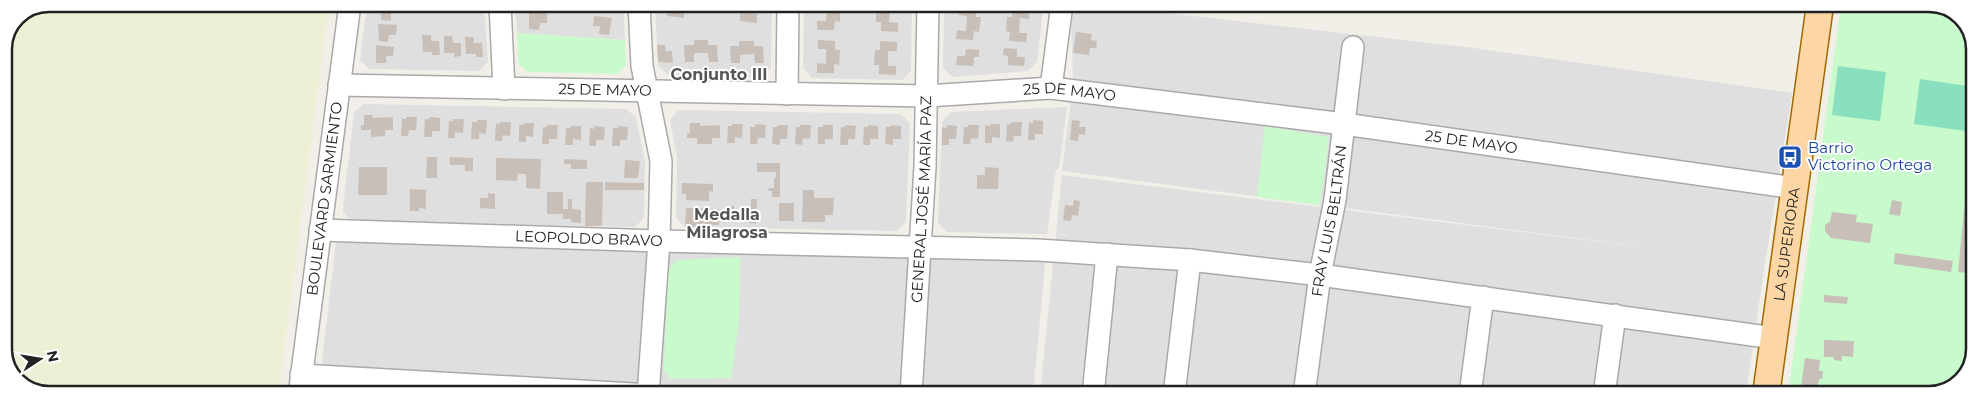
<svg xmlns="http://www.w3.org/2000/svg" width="1978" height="399" viewBox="0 0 1978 399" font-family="Montserrat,sans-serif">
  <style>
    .residential { fill: #e0dfdf }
    .farmland { fill: #eef0d5 }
    .park { fill: #c8facc }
    .pitch { fill: #88e0be }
    .building { fill: #c7bfb8 }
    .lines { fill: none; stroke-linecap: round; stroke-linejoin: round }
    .minor-casing { stroke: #a9a9a9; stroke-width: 24 }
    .major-casing { stroke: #a06b00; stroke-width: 29 }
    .minor { stroke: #fff; stroke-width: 21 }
    .major { stroke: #fcd6a4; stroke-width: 26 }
    .labels { text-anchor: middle; stroke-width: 4; stroke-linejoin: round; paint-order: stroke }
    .street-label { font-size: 15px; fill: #222; stroke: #fff }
    .transit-label { font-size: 15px; fill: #164399; stroke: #fff; text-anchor: start }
    .neighbourhood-label { font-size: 16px; font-weight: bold; fill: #555; stroke: #fff }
    .rim { fill: none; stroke: #222; stroke-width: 2.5 }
  </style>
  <rect width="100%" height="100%" fill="#f2efe9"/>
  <!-- residential -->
  <path class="residential" d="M367 4H484L488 62 479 71 369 69 360 60Z
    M515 4H623L625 40 517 33Z
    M655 4H772L771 68 762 77 668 75 658 66Z
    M804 4H912L911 71 902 80 812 78 803 68Z
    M944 4H1044L1037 62 1028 71 953 77 943 68Z
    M1097 5 1474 48 1792 93 1765 263 1746 395H1040L1062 175 1675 251 1062 171 1073 83 1071 15Z
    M364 104 626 109 636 117 645 161 644 218 635 227 352 221 343 212 344 199 354 112Z
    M1067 107 1059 169H1056L1047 234 947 232 938 223 942 122 951 112Z
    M678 110 901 114 910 123 906 222 897 231 685 227 676 218 677 158 670 120Z
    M336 242 1047 244 1033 395H318Z"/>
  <!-- farmland -->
  <path class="farmland" d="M50 4H329L278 395 41 394 15 380 4 355V50L17 17Z"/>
  <!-- park -->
  <path class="park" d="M1841 5H1937L1961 17 1974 44 1973 358 1958 384 1928 395H1788Z
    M517 33 625 40 626 65 617 74 527 72 518 63Z
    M1265 126 1329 137 1320 205 1257 197Z
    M740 257 739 323 731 378 671 379 664 370 668 270 676 260Z"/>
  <!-- pitch -->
  <path class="pitch" d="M1894 5H1937L1959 16 1894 10Z
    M1838 66 1886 72 1880 121 1832 115Z
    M1920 79 1974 87V132L1914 124Z"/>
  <!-- building -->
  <path class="building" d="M381 4H399V13H391V21L381 20Z
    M527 4H538L537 8H528Z
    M599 4H608L607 13H598Z
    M677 4H690V9H685L684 18 667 16 668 7 677 8Z
    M736 4H750L749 13 757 14V23L740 21V12L736 11Z
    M816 4H835V7H840V22L835 21 834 30H817V21H826L827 6H816Z
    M882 4H899V8H890L889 22 898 23V32L881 31V22H876V15L877 7H882Z
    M959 6 976 7V17H981L979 32 974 31 973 40 956 39 957 30 966 31 967 16 959 15Z
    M1012 8 1029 10V19L1020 18 1019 33H1027L1026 42 1009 41 1010 32 1006 31 1007 17H1012Z
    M529 12 547 13V23H540L539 30 529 29Z
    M594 16 612 18 609 35 599 34 600 26H593Z
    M378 24 397 25 396 35H389L388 42 379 41Z
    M1076 32 1092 34 1091 40 1097 41 1096 48H1090L1089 55 1073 53Z
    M422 35H431V41H439L440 55H432V52H423Z
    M444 36H452L453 43H461V56L454 57V53H444Z
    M465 37H474V43H482L483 57H476V54H466Z
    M694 40H708V45H717L718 62H709L708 53H694V62H685L684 45H694Z
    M818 40 835 41V50H840L839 65 834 64V73H817V63L826 64V49H818Z
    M739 41H754V46H763L764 63H755L754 54 740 55V63H731L730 46H739Z
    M880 41 897 42V51H888V66H896V75L879 74V65H874L875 50H880Z
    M376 45 394 47 393 56H386V63H376Z
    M657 45H665L666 51H672L673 63 658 62Z
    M1004 48 1017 49V57H1025L1024 66 1008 65V56L1003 55Z
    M966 49 979 50V57H974L973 66 956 65 957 56H965Z
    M364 115H373L372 118 393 117V130H385V136L371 137V130H361V125H364Z
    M406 117H417L416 130H409L408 136H401L402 119H406Z
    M430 117 440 118V131H432V137H424L425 119H429Z
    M453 119H464L463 133 455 132V138H448L449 121H453Z
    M477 120H487L486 134 479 133V139H471L472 122H477Z
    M1033 120 1043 121V134H1035V140H1028L1029 122 1033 123Z
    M1072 120 1080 121 1079 127H1086L1085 135 1079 134 1078 141 1070 140Z
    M500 122H511L510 136 503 135 502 141H495L496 123 500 124Z
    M1011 122H1022L1021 136H1014L1013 142 1006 141 1007 124H1011Z
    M524 123H534L533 137 526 136V142H519V125H523Z
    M690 123H700V126L720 125V138H712V144H697V138H687V133H690Z
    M732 124H743L742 138 735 137V143H727L728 126H732Z
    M755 124 766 125 765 138H758L757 144H750V127H755Z
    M990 124H1000V138L992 137V143H985V125L990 126Z
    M547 125H558L557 139H549V144H542L543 127H547Z
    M778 125H788L787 139H780V145L772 144 773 127H777Z
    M800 125H811L810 139 803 138 802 145 795 144 796 127H800Z
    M823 125H833V139H825V144H818V127H823Z
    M845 125 856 126 855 139H848V145H840L841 127H845Z
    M868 125 878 126V139H870V145H863L864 127H868Z
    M891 125 901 126V139H893V145L885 144 886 127H890Z
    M947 125 957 126 956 139H949V145H942V127L947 128Z
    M968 125H979L978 139 971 138 970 144H963L964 127H968Z
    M571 126H581V140L573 139V145H565L566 128H570Z
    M594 126 605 127 604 140H596V146H589L590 128 594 129Z
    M618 126 628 127 627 140H620V146H612L613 128H618Z
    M427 157H437V178H426Z
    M450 157 473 158V171H465V165H450Z
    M496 158 541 159 540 189 526 188V174H518L517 181 496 180Z
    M564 159 587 160V169H571V164H564Z
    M625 160 640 161 638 178H624Z
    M757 163H780V197H772V191H768L769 188H774V178H776V172H757Z
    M359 167H387V195H358Z
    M985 167 999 168 998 189H977V175H985Z
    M586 182H603L602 226H585Z
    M605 182 644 183V190H605Z
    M682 183 713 184V192L709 191V201L686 200V194H682Z
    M410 189 426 190V209L419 208V211H410Z
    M803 190H814V198H834L833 215H825V222H802Z
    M1966 190 1974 191V223L1972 229 1974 230V238H1970L1973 239 1968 273 1958 272Z
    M547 192H563V209H568V199H572V209L581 210V223L571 222V219H563V214H547Z
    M488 193 495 194V209L480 208V198H488Z
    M751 199H757L756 224 741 221V207H751Z
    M1074 200 1080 201 1078 216 1072 215 1071 221 1063 220 1065 205 1073 206Z
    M1892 200 1902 202 1900 216 1889 214Z
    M779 203H794V221H779Z
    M727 206H734V213H727Z
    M686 208 719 209V225H705V228L685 227Z
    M1832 212 1857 215 1856 222 1873 224 1870 243 1831 238 1825 231V225L1830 222Z
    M1895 253 1953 261 1951 272 1894 264Z
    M1824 295 1848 297 1847 304 1824 302Z
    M1824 340 1854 341 1853 357 1842 356V361L1834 360V357H1824Z
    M1805 358 1820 360 1819 371H1823L1822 379H1819L1817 389 1801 387Z"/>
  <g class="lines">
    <!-- minor casing -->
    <g class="minor-casing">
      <g id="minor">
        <path d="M500 4 504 89"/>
        <path d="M639 4 642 66 661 161 659 241 648 395"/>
        <path id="s1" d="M339 85 927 96 1051 88 1344 124 1795 188"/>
        <path d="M1051 88 1062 4"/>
        <path d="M787 94 788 4"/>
        <path id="s2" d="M320 230 659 241 1038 250 1190 260 1320 275 1774 338"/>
        <path d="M301 375 651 395"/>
        <path id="s3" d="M299 395 350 4"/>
        <path id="s4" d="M911 395 925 167 928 4"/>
        <path d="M1093 395 1107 254"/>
        <path d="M1174 395 1190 260"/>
        <path id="s5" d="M1304 395 1320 275 1335 200 1353 47"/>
        <path d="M1470 395 1483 297"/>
        <path d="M1604 395 1615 315"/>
      </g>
    </g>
    <!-- major casing -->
    <g class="major-casing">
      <g id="major">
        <path id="s6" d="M1766 395 1820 5"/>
      </g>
    </g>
    <!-- minor -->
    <use href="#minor" class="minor"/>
    <!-- major -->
    <use href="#major" class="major"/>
  </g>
  <!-- icons -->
  <defs>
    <g id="bus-square" transform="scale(1.25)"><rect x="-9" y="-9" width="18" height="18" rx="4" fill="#1a4fb4" stroke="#fff"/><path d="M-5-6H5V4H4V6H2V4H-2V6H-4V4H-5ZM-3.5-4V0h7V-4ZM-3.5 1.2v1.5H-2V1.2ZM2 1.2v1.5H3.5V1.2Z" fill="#fff"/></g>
  </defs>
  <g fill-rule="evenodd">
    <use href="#bus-square" x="1790" y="157"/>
  </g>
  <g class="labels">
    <!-- street labels -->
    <g class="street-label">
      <text dy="5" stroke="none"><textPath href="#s1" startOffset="266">25 DE MAYO</textPath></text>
      <text dy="5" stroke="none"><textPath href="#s1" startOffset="731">25 DE MAYO</textPath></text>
      <text dy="5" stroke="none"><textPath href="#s1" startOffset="1136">25 DE MAYO</textPath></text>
      <text dy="5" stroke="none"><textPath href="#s3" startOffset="198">BOULEVARD SARMIENTO</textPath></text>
      <text dy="5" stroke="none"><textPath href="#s4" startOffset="196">GENERAL JOSÉ MARÍA PAZ</textPath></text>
      <text dy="5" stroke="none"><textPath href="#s5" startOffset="176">FRAY LUIS BELTRÁN</textPath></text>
      <text dy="5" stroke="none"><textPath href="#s2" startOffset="269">LEOPOLDO BRAVO</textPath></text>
      <text dy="5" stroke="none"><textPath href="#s6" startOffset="152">LA SUPERIORA</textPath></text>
    </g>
    <!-- transit labels -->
    <g class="transit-label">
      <text x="1808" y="153">Barrio<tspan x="1808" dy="17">Victorino Ortega</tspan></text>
    </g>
    <!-- neighbourhood labels -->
    <g class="neighbourhood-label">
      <text x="719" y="80">Conjunto III</text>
      <text x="727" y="220">Medalla<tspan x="727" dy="18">Milagrosa</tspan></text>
    </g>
  </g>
  <!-- crop -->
  <path d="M0 0H1978V399H0ZM49 12H1929A37 37 0 0 1 1966 49V349A37 37 0 0 1 1929 386H49A37 37 0 0 1 12 349V49A37 37 0 0 1 49 12Z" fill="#fff" fill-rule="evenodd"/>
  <path class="rim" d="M49 12H1929A37 37 0 0 1 1966 49V349A37 37 0 0 1 1929 386H49A37 37 0 0 1 12 349V49A37 37 0 0 1 49 12Z"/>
  <!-- north arrow -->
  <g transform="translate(40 359) rotate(78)" stroke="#ffffff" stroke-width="4" paint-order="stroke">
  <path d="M0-4L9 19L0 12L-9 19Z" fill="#222222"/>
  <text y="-8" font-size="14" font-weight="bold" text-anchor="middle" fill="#222222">N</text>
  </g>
</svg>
